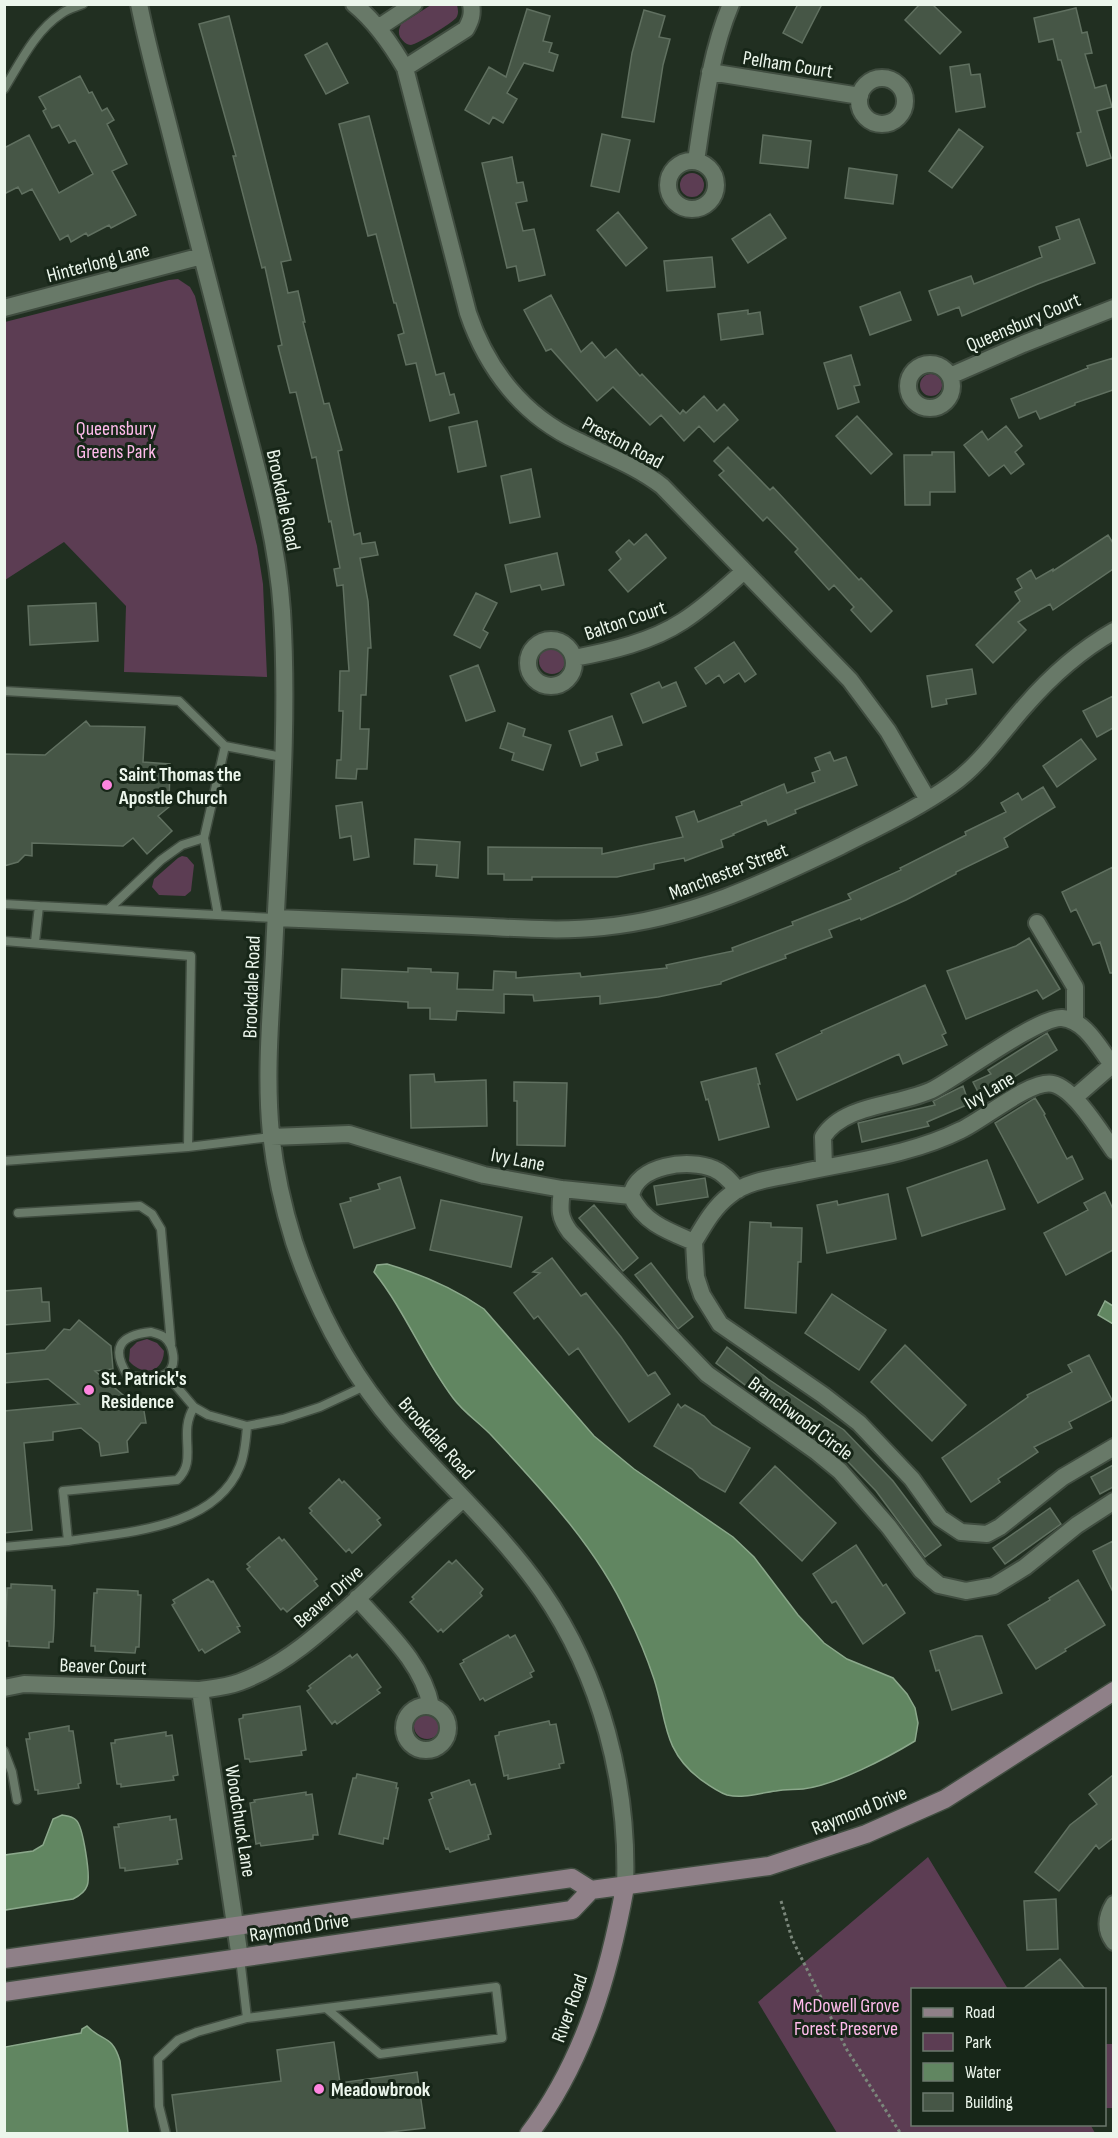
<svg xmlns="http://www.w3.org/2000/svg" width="1118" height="2138" viewBox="0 0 1118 2138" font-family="'Sofia Sans Condensed',sans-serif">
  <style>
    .green { fill: #5c3d53 }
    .water { fill: #618661; stroke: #8ba88b; stroke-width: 1.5 }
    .building { fill: #465646; stroke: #607060; stroke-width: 1.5 }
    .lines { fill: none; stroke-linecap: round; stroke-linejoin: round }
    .lane-casing { stroke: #404d40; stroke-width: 11 }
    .street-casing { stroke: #404d40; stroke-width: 20 }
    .secondary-casing { stroke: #404d40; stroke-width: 21 }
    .path { stroke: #7b877b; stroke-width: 3; stroke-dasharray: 3 3; stroke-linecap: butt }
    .lane { stroke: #687968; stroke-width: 8 }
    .street { stroke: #687968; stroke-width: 16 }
    .secondary { stroke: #8f8088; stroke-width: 18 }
    .poi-dot { fill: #fe85df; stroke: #172618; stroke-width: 2 }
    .labels { text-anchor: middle; stroke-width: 6; stroke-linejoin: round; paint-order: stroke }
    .street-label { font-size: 20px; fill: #ecf6ec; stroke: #172618 }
    .park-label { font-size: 20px; fill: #ffbbeb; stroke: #172618 }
    .poi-label { font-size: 20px; font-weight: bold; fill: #ecf6ec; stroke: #172618; text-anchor: start }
  </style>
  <rect width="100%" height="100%" fill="#212f21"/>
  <!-- green -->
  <path class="green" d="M431 5H457C458 9 459 14 456 18 452 23 418 44 411 45 406 45 403 41 400 37 398 32 399 29 401 24Z
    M680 185a12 12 0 1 1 24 0a12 12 0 1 1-24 0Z
    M178 279 190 287 195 296 257 546 263 584 267 677 124 672 126 606 64 542 5 580V322L169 280Z
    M920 385a11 11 0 1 1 22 0a11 11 0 1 1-22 0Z
    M539 661a13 13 0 1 1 26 0a13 13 0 1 1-26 0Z
    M182 856 187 857 194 865 191 891 185 896 159 895 152 887 154 879 178 858Z
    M147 1339 157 1343 164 1351C163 1374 142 1376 129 1361L130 1349 137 1342Z
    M414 1726a13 13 0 1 1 26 0a13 13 0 1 1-26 0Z
    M928 1857 1008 1989 912 1990V2124H1090L1095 2133H837L758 2002Z
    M1105 2044H1113V2108H1105Z"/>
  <!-- water -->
  <path class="water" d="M387 1264C421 1274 455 1289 484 1309L594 1436 634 1469 733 1537 754 1557 798 1615 824 1643 847 1659 893 1678 907 1694 915 1708 918 1723 915 1741C887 1758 836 1785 803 1789 794 1790 785 1789 776 1791 759 1793 744 1799 727 1795 718 1792 707 1784 700 1779 662 1750 667 1719 654 1679 647 1658 638 1636 628 1616 597 1548 543 1491 492 1436 480 1423 464 1413 453 1398 423 1358 405 1311 374 1272L377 1265Z
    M1105 1301 1113 1306V1324L1098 1315Z
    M62 1815C67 1816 72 1816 76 1820 83 1826 91 1877 87 1886 85 1892 79 1896 73 1899L5 1910V1855L33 1851 43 1845 53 1819Z
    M87 2026C102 2042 112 2034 120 2061L128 2133H5V2047L81 2033 82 2029Z"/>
  <!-- building -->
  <path class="building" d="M798 4H822L802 43 783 33Z
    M920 4H932L961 32 940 54 905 20Z
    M1076 8 1082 33 1087 32 1092 53 1085 54 1095 88 1106 85 1112 107 1097 111 1111 158 1087 166 1077 133 1081 132 1061 60H1058L1053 39 1039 42 1034 18Z
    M527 9 550 16 543 41 552 43 549 52 558 55 553 71 524 63 507 93 517 99 503 123 493 117 489 124 465 110 489 67 506 77Z
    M644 10 665 16 659 37 670 39 663 65 654 122 622 117 632 53Z
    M229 16 291 260 281 262 288 293 298 291 305 322H303L324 404 329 403 342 450 338 451 354 535 360 533 362 544 375 542 378 555 360 558 368 601 371 648H368L366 695H361L360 729H369L367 769H357L356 779 336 778 337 760H341L343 711H339L340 671H349L343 585 337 586 334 569 340 568 331 521 329 522 316 457 312 458 296 392 290 393 278 346 282 345 265 267 262 268 233 156H236L199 24Z
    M327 43 348 83 326 94 305 55Z
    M969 64 971 75 980 74 985 107 956 112 950 67Z
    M80 76 89 93 92 92 102 111 107 108 114 120 107 124 127 164 112 171 136 215 111 228 109 225 88 236 86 233 71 242 68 235 60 240 32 189 22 194 18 187 4 194V148L29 135 59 193 93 174 75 140 69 143 59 125 52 128 43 111 46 109 39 97Z
    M369 116 436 375 444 373 450 395 454 394 459 413 430 421 416 363 406 365 398 335 404 333 396 303H394L376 234 368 236 339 124Z
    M959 129 983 147 952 188 929 171Z
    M602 134 630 140 619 192 591 186Z
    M763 135 811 141 808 168 760 163Z
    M512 157 517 183 523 182 527 201 516 203 523 231 534 229 545 275 519 281 516 266 507 268 482 163Z
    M849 168 897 175 893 204 845 198Z
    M618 212 647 248 626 266 597 230Z
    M770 214 786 238 748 263 732 239Z
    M1079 219 1095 263 1038 284 962 316 959 307 938 315 929 291 971 276 974 284 1042 257 1039 247 1060 239 1056 227Z
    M712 257 715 287 667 291 664 261Z
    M900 292 911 320 870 335 860 307Z
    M551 295 581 352 592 342 605 358 616 349 640 376 642 374 680 414 683 410 686 413 704 396 717 411 724 404 738 420 714 442 699 426 684 441 661 415 650 425 613 387 597 401 551 349 546 351 524 310Z
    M748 310V314L760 312 763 334 721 340 718 314Z
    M851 355 860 385 854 386 859 402 838 409 824 363Z
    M1113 358V390L1075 403V405L1040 419 1036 411 1019 418 1011 399 1088 368 1087 366Z
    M857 416 892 454 871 474 836 436Z
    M477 421 486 466 458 472 449 427Z
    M1006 426 1022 446 1015 452 1024 464 1011 474 1004 465 989 476 964 445 982 431 988 440Z
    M728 447 770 490 773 487 859 580 861 578 892 611 871 632 851 610 854 607 834 585 829 590 795 552 798 549 767 517 763 521 719 475 724 471 714 461Z
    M932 452H954L955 492H930V505H905L904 455H932Z
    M531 469 540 517 510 523 501 476Z
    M646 534 666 558 628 592 609 570 621 559 616 552 629 540 634 545Z
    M1108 535 1113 543V569L1053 610 1050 604 1018 622 1026 630 993 663 976 645 1020 601 1015 592 1022 588 1017 579 1031 570 1036 579 1053 569V571Z
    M557 553 564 585 542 590 540 585 511 592 505 565Z
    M476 593 497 603 483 630 488 633 480 648 454 635Z
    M96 603 98 641 30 645 28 606Z
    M734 642 756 674 745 682 739 673 724 683 719 675 706 684 695 668Z
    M478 665 495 711 466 721 450 676Z
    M972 669 976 694 946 699 947 704 932 707 927 676Z
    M659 682 662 688 676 682 686 706 643 723 631 694Z
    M1113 696V728L1097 737 1083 711Z
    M612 716 622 745 596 753 598 760 581 766 569 731Z
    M86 721 90 726 145 727 143 762 170 764 169 807 158 816 172 831 147 854 133 838 123 846 32 843V856L25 855 18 862 4 866V754L45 755Z
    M508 723 525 729 523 736 551 745 543 770 512 760 514 753 500 748Z
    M1081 739 1096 759 1057 787 1043 766Z
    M830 752 834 761 846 757 857 785 795 810 796 813 768 825 766 820 733 834 734 835 721 840 723 847 685 861 684 858 654 864V869L617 877H532V880H504V874H488V847L602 848V854L683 837 676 817 694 811 698 822 742 805 741 802 784 784 787 793 815 782 812 773 820 770 815 758Z
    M1043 787 1055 807 1004 838 1008 847 956 872V874L906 900 861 920 860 918 829 930 832 937 785 955 786 958 721 982V984L658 997 600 1004V996L534 1001 533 995 504 994V1013L457 1011 456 1020 430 1019V1008H408V1002L341 998 342 969 408 972V968L431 969V972L458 973 457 989 493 990 494 971 516 972V978L580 973 581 977 667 968 666 965 733 951 732 948 793 925 792 922 851 899 848 894 901 870 900 868 966 835 965 832 1006 812 1001 803 1018 793 1022 800Z
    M362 802 369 857 354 860 351 836 340 838 336 806Z
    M415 839 460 842 458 878 436 876 437 865 414 864Z
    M1113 867V973H1110L1100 942 1093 945 1076 909 1071 912 1062 892Z
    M1029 938 1060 989 1043 999 1037 990 966 1019 947 971 1016 946Z
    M925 985 946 1033 942 1035 947 1045 903 1064 899 1054 797 1100 776 1054 822 1033 821 1031Z
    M1047 1033 1057 1050 981 1098 973 1082 991 1074 988 1070Z
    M756 1068 760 1084H758L769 1127 719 1140 708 1099 706 1100 701 1082Z
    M434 1074 435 1082 486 1080 487 1126 411 1128 410 1075Z
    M514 1082 567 1083 565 1146 517 1145V1101H514Z
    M963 1086 969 1104 927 1122 929 1126 862 1142 858 1123 935 1105 933 1101Z
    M1035 1098 1045 1114 1044 1115 1067 1159 1072 1156 1083 1179 1038 1203 995 1123Z
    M987 1160 1005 1209 922 1236 907 1188Z
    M400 1177 415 1228 354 1248 340 1204 351 1201 350 1198 380 1189 378 1184Z
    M705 1178 708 1197 657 1205 654 1186Z
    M1105 1192 1113 1209V1250L1066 1275 1044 1233 1088 1210 1084 1203Z
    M888 1194 896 1239 827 1253 817 1205 837 1201 838 1205Z
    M441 1200 522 1217 511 1267 430 1250Z
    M594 1205 638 1258 623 1271 579 1218Z
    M750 1222 771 1223V1227L802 1228 801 1262H798L796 1313 745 1308Z
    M552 1258 581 1296 586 1293 621 1337 648 1376 655 1372 670 1394 629 1422 578 1348 569 1355 538 1316 534 1319 514 1293 540 1273 533 1272Z
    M651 1263 693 1317 678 1329 635 1275Z
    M41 1288 42 1302H49L50 1321 4 1325V1291Z
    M832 1294 886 1330 859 1370 805 1333Z
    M79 1320 111 1346 113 1369 95 1371 136 1406 143 1405 146 1423H141L127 1441 128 1452 101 1456 99 1443 81 1428 53 1432V1440L24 1443 32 1530 4 1533V1411L79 1404 48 1379 4 1383V1354L45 1350 64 1329 70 1330Z
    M905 1345 966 1405 932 1441 871 1382Z
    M727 1347 768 1379 844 1430 893 1481 941 1545 925 1557 876 1491 833 1446 765 1400 716 1363Z
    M1089 1355 1112 1400 1069 1422 1072 1428 1034 1447 1038 1452 998 1479 1000 1482 971 1502 942 1458 1028 1397 1027 1395 1072 1372 1068 1365Z
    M678 1404 681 1408 685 1405 704 1416 712 1425 750 1448 725 1492 700 1478 692 1469 654 1446Z
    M1113 1465V1487L1100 1494 1091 1477Z
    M775 1466 836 1523 802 1561 740 1503Z
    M339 1479 342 1483 344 1481 380 1518 377 1520 381 1525 352 1553 349 1549 346 1552 310 1513 312 1511 309 1508Z
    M1050 1508 1061 1524 1005 1564 993 1548Z
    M279 1537 282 1541 284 1539 317 1579 314 1581 318 1586 287 1612 283 1608 281 1610 247 1569 250 1567 247 1564Z
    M1113 1541V1592L1093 1551Z
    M856 1545 883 1586 886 1584 905 1613 863 1644 836 1601 832 1603 813 1574Z
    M456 1560 483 1589 480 1593 482 1596 443 1632 441 1629 438 1632 410 1602 414 1599 412 1597 449 1561 452 1564Z
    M208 1579 211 1582 213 1581 240 1626 237 1627 240 1632 205 1653 202 1649 199 1651 172 1605 175 1603 173 1600Z
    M1078 1580 1105 1625 1065 1649 1066 1651 1036 1669 1008 1625 1050 1600 1049 1598Z
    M11 1584 52 1586V1590H55L54 1626 53 1642H49V1648L9 1646V1641H5L7 1588H11Z
    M97 1589 138 1591V1595H141L139 1647H136L135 1653 95 1651V1646H91L94 1593H97Z
    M508 1635 510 1638 515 1635 534 1671 530 1673 532 1677 485 1701 483 1698 480 1700 460 1664 464 1662 463 1660Z
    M976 1636H982L1002 1693 952 1710 939 1670 936 1671 930 1651Z
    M357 1654 381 1687 377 1690 380 1693 337 1724 335 1721 332 1724 307 1691 311 1688 309 1686 350 1655 352 1658Z
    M300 1706 306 1750 301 1751 302 1755 250 1762 249 1759H245L239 1719 243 1718V1715Z
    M549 1721 550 1725 556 1724 564 1763 559 1764 560 1768 508 1779V1775L504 1776 495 1736 499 1735V1732Z
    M69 1726V1731H73L81 1783 78 1784 79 1788 38 1794V1790H35L26 1739H30L29 1733Z
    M166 1732V1736L172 1735 178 1775 173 1776 174 1780 121 1787V1784H117L111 1743H115V1740Z
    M357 1774 397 1783 396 1788H398L388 1839 384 1838 383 1844 339 1834 353 1778H356Z
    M1113 1775V1838L1099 1849 1096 1845 1059 1891 1035 1872 1070 1825 1097 1804 1089 1794Z
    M469 1780 471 1785 475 1784 491 1834 488 1835 489 1839 450 1852 448 1848 446 1849 429 1800 433 1798 431 1793Z
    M306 1792V1795L312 1794 318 1835H313V1839L261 1846 260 1843 256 1844 250 1803 255 1802 254 1800Z
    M170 1816V1820L176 1819 182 1859 177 1860 178 1864 125 1871V1868H120L114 1827H119L118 1824Z
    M1056 1899 1058 1949 1027 1950 1024 1901Z
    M1060 1959 1085 1989H1023Z
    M334 2042 340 2083 417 2072 425 2128 381 2133H177L172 2095 281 2081 277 2050Z"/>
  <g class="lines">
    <!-- lane casing -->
    <g class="lane-casing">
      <path id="lane" d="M4 89C20 63 35 31 61 14 67 9 76 7 83 4
        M4 691 179 701 225 746 282 757
        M4 904 39 906
        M109 909 161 860 182 845 204 838
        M218 915 204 838 225 746
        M4 941 191 956 188 1147 4 1161
        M35 942 39 906 275 918
        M188 1147 271 1137
        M18 1213 140 1206 152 1214 161 1229 171 1344
        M151 1332C155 1333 160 1334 164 1337 174 1345 178 1366 166 1374 156 1380 139 1377 128 1376 110 1348 120 1335 151 1332Z
        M166 1374 194 1407
        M68 1541C125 1532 215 1529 240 1466 245 1454 246 1439 247 1426
        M4 1547 68 1541 63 1491 177 1480C199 1460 177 1434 194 1407L208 1415 247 1426 283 1419 320 1407 365 1386
        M4 1751 12 1772 17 1800
        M240 1958 247 2018
        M166 2134 159 2106 158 2059 178 2040 197 2032 247 2018 326 2008 380 2054 502 2038 496 1987 326 2008"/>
    </g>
    <!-- street casing -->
    <g class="street-casing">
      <path id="street" d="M139 4C149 54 163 102 175 151 195 229 215 307 235 385 254 459 277 535 282 611 289 725 279 839 274 953 271 1012 265 1074 271 1134 275 1170 283 1207 294 1242 316 1308 350 1373 396 1426 444 1481 500 1531 542 1591 601 1676 629 1784 625 1887
        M354 4C376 22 391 44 405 68L468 313C487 369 523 416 578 441 608 456 636 466 662 486L850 680 888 731 928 800
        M378 28 414 4
        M405 68 466 29C471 20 473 14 471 4
        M710 72 860 96
        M859 101a23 23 0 1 1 46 0a23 23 0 1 1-46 0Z
        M696 161C704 108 710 54 731 4
        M668 185a24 24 0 1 1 48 0a24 24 0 1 1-48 0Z
        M4 308 202 256
        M908 386a22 22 0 1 1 44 0a22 22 0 1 1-44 0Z
        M950 376 1023 344 1114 308
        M528 663a23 23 0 1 1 46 0a23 23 0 1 1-46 0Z
        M574 658C611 651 651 642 683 621 705 607 724 589 744 571
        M275 918C341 921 406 923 472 926 516 928 559 932 603 927 689 919 764 883 841 846 878 827 917 809 951 785 981 764 1001 733 1025 706 1051 676 1079 651 1114 631
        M1037 923 1075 987V1022
        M1074 1098 1112 1065
        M271 1137 349 1134 484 1175 562 1189 631 1196
        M824 1167 823 1137C844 1103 901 1106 934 1089 960 1075 1040 1016 1062 1018 1086 1020 1100 1050 1114 1067
        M562 1189C560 1208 558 1216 570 1232L707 1374 817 1452 840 1471 889 1527 921 1570 939 1585 966 1591 994 1586 1025 1567 1077 1525 1114 1501
        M631 1196C644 1223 668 1231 694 1242L696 1277 702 1295 720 1324 823 1395 859 1423 912 1479 940 1518 961 1532 987 1534 1000 1527 1063 1477 1114 1447
        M631 1196C636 1165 689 1158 714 1169 724 1173 731 1182 738 1190
        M694 1242C704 1225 714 1207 730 1195 748 1180 776 1178 799 1173 853 1161 911 1155 961 1130 983 1120 1031 1079 1053 1084 1075 1089 1101 1133 1114 1151
        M357 1598C386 1631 422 1662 431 1706
        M4 1688 24 1684 200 1690C214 1688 227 1687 240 1682 285 1665 321 1632 356 1600 392 1566 427 1532 463 1499
        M200 1690 240 1958
        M404 1728a22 22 0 1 1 44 0a22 22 0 1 1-44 0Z
        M1114 1904C1106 1917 1105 1930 1114 1942"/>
    </g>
    <!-- secondary casing -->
    <g class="secondary-casing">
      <path id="secondary" d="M4 1959 572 1878 591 1890
        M4 1992 572 1910 591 1890 769 1866 866 1834 945 1799 1114 1691
        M529 2134C584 2061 609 1975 625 1887"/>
    </g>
    <!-- path -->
    <path class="path" d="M781 1901 792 1939 847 2050 901 2134"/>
    <!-- lane -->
    <use href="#lane" class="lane"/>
    <!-- street -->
    <use href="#street" class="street"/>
    <!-- secondary -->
    <use href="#secondary" class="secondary"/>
  </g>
  <!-- markers -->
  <g class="poi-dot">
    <circle cx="107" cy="785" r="6"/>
    <circle cx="89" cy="1390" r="6"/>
    <circle cx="319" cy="2089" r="6"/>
  </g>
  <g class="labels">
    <!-- street labels -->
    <g class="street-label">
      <text transform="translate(788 64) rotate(9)" y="7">Pelham Court</text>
      <text transform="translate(98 262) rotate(-15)" y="7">Hinterlong Lane</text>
      <text transform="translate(1023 322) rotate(-23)" y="7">Queensbury Court</text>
      <text transform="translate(623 442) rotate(28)" y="7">Preston Road</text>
      <text transform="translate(284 500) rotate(78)" y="7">Brookdale Road</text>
      <text transform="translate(625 620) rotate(-19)" y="7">Balton Court</text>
      <text transform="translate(728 871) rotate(-21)" y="7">Manchester Street</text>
      <text transform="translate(251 987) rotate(-88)" y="7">Brookdale Road</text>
      <text transform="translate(989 1090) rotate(-31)" y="7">Ivy Lane</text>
      <text transform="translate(518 1159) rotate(11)" y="7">Ivy Lane</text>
      <text transform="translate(801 1418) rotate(37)" y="7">Branchwood Circle</text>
      <text transform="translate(437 1438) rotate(48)" y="7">Brookdale Road</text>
      <text transform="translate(328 1596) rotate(-41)" y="7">Beaver Drive</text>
      <text transform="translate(103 1666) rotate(2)" y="7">Beaver Court</text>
      <text transform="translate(859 1810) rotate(-22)" y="7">Raymond Drive</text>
      <text transform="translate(241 1821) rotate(81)" y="7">Woodchuck Lane</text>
      <text transform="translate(299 1927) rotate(-9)" y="7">Raymond Drive</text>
      <text transform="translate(569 2008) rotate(-70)" y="7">River Road</text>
    </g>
    <!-- park labels -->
    <g class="park-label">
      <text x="116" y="435">Queensbury<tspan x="116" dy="23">Greens Park</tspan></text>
      <text x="846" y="2012">McDowell Grove<tspan x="846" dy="23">Forest Preserve</tspan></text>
    </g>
    <!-- poi labels -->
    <g class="poi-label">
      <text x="119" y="781">Saint Thomas the<tspan x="119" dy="23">Apostle Church</tspan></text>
      <text x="101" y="1385">St. Patrick's<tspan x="101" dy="23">Residence</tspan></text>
      <text x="331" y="2096">Meadowbrook</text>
    </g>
  </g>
  <!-- border -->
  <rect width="1118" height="2138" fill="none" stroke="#ecf6ec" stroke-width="12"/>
  <!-- legend -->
  <rect x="911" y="1988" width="195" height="138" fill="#172618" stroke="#6c796d" stroke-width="1.5"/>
  <rect x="923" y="2008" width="30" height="9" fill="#8f8088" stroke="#6c796d" stroke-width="1.5"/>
  <text x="965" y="2018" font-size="18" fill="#ecf6ec">Road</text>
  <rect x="923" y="2033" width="30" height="18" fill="#5c3d53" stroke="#6c796d" stroke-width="1.5"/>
  <text x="965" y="2048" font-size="18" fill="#ecf6ec">Park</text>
  <rect x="923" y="2063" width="30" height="18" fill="#618661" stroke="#6c796d" stroke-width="1.5"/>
  <text x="965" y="2078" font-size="18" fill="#ecf6ec">Water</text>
  <rect x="923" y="2093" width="30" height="18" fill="#465646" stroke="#6c796d" stroke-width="1.5"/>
  <text x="965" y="2108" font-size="18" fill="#ecf6ec">Building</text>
</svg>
